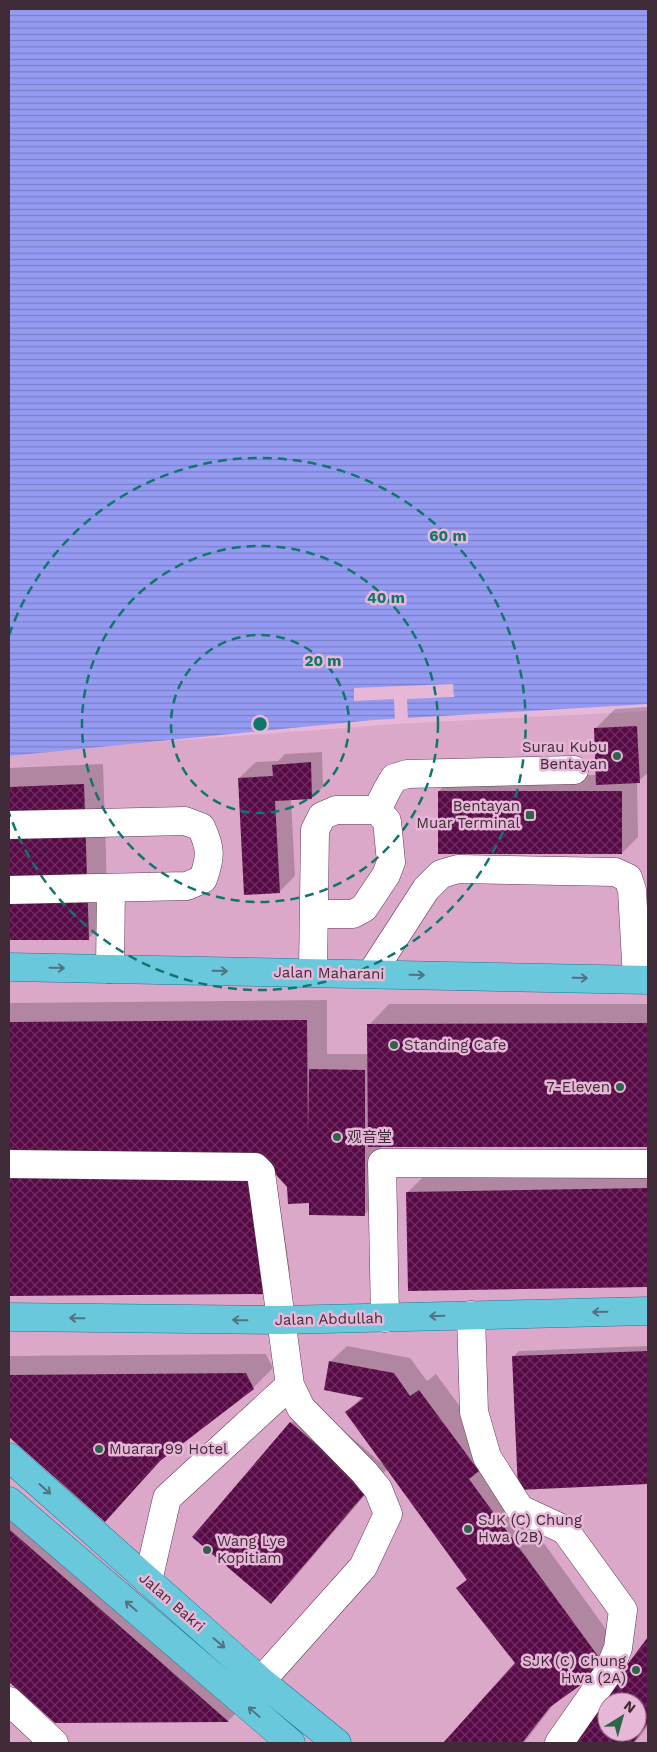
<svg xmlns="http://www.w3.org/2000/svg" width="657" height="1752" viewBox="0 0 657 1752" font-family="'Work Sans','Noto Sans SC',sans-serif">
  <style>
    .built { fill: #dca8ca; fill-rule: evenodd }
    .water { fill: url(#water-rules) }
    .pier { fill: #e7b7d7 }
    .shadow { fill: #0003; fill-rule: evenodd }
    .building { fill: url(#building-cross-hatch); fill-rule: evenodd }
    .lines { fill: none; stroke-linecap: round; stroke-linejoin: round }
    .minor-casing { stroke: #623a55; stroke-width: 29 }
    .major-casing { stroke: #197a94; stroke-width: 29 }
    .minor { stroke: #fff; stroke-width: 28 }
    .major { stroke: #69c8dc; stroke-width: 28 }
    .oneway { stroke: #527282 }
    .ring { fill: none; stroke: #0f766e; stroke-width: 2.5; stroke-dasharray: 9 6 }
    .poi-dot { fill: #2f6449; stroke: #e7b7d7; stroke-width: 2 }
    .labels { text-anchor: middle; stroke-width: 5; stroke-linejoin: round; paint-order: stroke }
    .poi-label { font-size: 15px; fill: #3f2c38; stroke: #e7b7d7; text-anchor: start }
    .street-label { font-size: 15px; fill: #3f2c38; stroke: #e7b7d7 }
    .centre { fill: #0f766e; stroke: #e7b7d7; stroke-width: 2.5 }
    .ring-label { font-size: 15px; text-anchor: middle; font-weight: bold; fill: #0f766e; stroke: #e7b7d7; stroke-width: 5; stroke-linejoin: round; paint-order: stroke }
  </style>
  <defs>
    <pattern id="water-rules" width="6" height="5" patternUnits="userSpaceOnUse" patternTransform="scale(1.25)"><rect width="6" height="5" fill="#959bf2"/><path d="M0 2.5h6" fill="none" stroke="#7b7fc5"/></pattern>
    <pattern id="building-cross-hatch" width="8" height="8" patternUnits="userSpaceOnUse" patternTransform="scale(1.25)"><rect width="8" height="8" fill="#580a47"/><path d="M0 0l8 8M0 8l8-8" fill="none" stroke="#6e2e60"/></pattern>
  </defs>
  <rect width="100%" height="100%" fill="#e7b7d7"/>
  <!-- built -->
  <path class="built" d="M648 711V1743H9V753L396 724ZM607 1702H637V1732H607Z"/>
  <!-- water -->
  <path class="water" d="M9 9H648V704L373 720 9 756Z"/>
  <!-- pier -->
  <path class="pier" d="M453 684 454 697 407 699 408 720 395 721 394 699 354 701V688Z"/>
  <!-- shadow -->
  <path class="shadow" d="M648 707V773L637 782 638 837 622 853 439 791 456 775H597L595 729 615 709Z
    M322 752 323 787 312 798 291 799 295 876 279 892 239 778 256 762 278 761 285 754Z
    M103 764 108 919 88 939H9V768Z
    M327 1000V1054H369V1025L389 1004H648V1146H381V1198L365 1214 311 1200 288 1187 275 1172 290 1272 270 1292 9 1295V1003Z
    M648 1169V1286L409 1290 407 1193 427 1173Z
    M347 1346 410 1358 427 1381 436 1374 495 1454 486 1463 621 1650 557 1700 524 1743H445L516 1663 457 1588 468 1578 388 1468 291 1582 271 1602 291 1423 311 1403 384 1465 347 1412 362 1397 330 1362Z
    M648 1346V1483L519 1489 513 1357 519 1351Z
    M266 1354 273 1368 253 1388 165 1456 105 1520 9 1435V1356Z
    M9 1491 248 1701 228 1721 56 1722 9 1681Z
    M648 1639V1726L635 1743H570ZM607 1702H637V1732H607Z"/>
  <!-- building -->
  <path class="building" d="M637 726 640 783 596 785 594 728Z
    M311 762 312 799 275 801 280 893 244 895 238 778 273 776 272 765Z
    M84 784 89 940H9V787Z
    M438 791H622V854H438Z
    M307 1020 308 1134 309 1069 365 1070V1216L309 1215V1203L288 1204 287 1187 261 1158 9 1157V1022Z
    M648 1023V1147H368L367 1024Z
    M9 1173 253 1181 271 1294 9 1296Z
    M648 1188V1287L408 1291 406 1192Z
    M648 1351V1484L518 1490 512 1356Z
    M329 1361 394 1373 410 1396 419 1390 479 1471 469 1479 606 1667 550 1707 522 1743H443L515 1663 456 1588 467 1580 345 1412 364 1398 324 1390Z
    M246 1373 254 1389 160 1461 105 1522 9 1437V1375Z
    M290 1422 369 1489 271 1604 192 1537Z
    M9 1529 229 1722 55 1723 9 1682Z
    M648 1637V1723L633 1743H568ZM607 1702H637V1732H607Z"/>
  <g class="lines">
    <!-- minor casing -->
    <g class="minor-casing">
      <path id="minor" d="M377 810 387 790 394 778 407 774 574 770
        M9 825 185 821 201 827C211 848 211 857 203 879L187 886 9 890
        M110 969 111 888
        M313 972 315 830 322 816 336 810H377L387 821 391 862 386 875 364 908 353 914H314
        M371 974 426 889 441 874 458 869 615 872 628 878 632 890 637 979
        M9 1164 255 1167 261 1173 290 1385 301 1408 364 1472 378 1489 388 1514 363 1567 261 1681
        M471 1315 474 1412 487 1457 520 1509 565 1530 623 1610 618 1648 608 1673 559 1743
        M385 1318 382 1163 648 1164
        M148 1581 167 1498 290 1385
        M9 1701 54 1743"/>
    </g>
    <!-- major casing -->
    <g class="major-casing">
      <path id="major" d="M9 967 648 980
        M9 1317 281 1320 648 1311
        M9 1457 261 1681 337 1743
        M9 1501 291 1743"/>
    </g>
    <!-- minor -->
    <use href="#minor" class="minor"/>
    <!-- major -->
    <use href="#major" class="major"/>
  </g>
  <!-- one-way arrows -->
  <defs><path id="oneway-shaft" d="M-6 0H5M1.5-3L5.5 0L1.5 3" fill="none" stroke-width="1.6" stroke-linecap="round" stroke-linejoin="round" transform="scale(1.25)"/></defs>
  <g class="oneway">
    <use href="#oneway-shaft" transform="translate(57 968) rotate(1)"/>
    <use href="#oneway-shaft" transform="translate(220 971) rotate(1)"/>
    <use href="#oneway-shaft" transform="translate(417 975) rotate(1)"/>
    <use href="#oneway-shaft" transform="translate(580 978) rotate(1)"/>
    <use href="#oneway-shaft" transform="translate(600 1312) rotate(179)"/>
    <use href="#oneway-shaft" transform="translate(437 1316) rotate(178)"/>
    <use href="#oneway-shaft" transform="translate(77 1318) rotate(-179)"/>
    <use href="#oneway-shaft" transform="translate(240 1320) rotate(-179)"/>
    <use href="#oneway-shaft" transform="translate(45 1489) rotate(42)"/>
    <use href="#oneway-shaft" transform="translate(131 1606) rotate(-139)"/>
    <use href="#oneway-shaft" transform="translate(219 1643) rotate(41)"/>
    <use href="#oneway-shaft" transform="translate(254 1712) rotate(-139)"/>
  </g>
  <!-- distance rings -->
  <g class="ring">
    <circle cx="260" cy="724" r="89"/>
    <circle cx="260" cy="724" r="178"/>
    <path d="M9 635A266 266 0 1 1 9 813"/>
  </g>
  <!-- markers -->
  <g class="poi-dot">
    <circle cx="617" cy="756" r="5"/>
    <rect x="525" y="810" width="10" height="10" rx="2.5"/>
    <circle cx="394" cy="1045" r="5"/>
    <circle cx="620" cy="1087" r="5"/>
    <circle cx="337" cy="1137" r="5"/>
    <circle cx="99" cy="1449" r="5"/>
    <circle cx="468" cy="1529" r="5"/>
    <circle cx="207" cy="1550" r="5"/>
    <circle cx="636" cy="1670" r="5"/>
  </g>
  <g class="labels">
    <!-- poi labels -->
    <g class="poi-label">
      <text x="607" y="752" text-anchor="end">Surau Kubu<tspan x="607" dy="17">Bentayan</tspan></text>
      <text x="520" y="811" text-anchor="end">Bentayan<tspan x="520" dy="17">Muar Terminal</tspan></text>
      <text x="404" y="1050">Standing Cafe</text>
      <text x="610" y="1092" text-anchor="end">7-Eleven</text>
      <text x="347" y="1142">观音堂</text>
      <text x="109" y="1454">Muarar 99 Hotel</text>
      <text x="478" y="1525">SJK (C) Chung<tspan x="478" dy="17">Hwa (2B)</tspan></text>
      <text x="217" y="1546">Wang Lye<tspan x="217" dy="17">Kopitiam</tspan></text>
      <text x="626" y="1666" text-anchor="end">SJK (C) Chung<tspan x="626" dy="17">Hwa (2A)</tspan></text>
    </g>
    <!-- street labels -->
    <g class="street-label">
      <text transform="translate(329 973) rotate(1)" y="5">Jalan Maharani</text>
      <text transform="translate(329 1319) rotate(-1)" y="5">Jalan Abdullah</text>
      <text transform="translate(172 1602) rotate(41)" y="5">Jalan Bakri</text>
    </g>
  </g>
  <circle cx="260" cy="724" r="8" class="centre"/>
  <g class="ring-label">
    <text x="448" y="541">60 m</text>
    <text x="386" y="603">40 m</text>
    <text x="323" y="666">20 m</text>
  </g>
  <!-- border -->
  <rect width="657" height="1752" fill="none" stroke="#3f2c38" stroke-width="20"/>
  <!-- north arrow -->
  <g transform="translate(622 1717) rotate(37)"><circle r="24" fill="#e7b7d7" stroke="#a47f97"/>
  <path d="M0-4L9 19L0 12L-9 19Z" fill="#2f6449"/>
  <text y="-8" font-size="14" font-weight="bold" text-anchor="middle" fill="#3f2c38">N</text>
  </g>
</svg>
